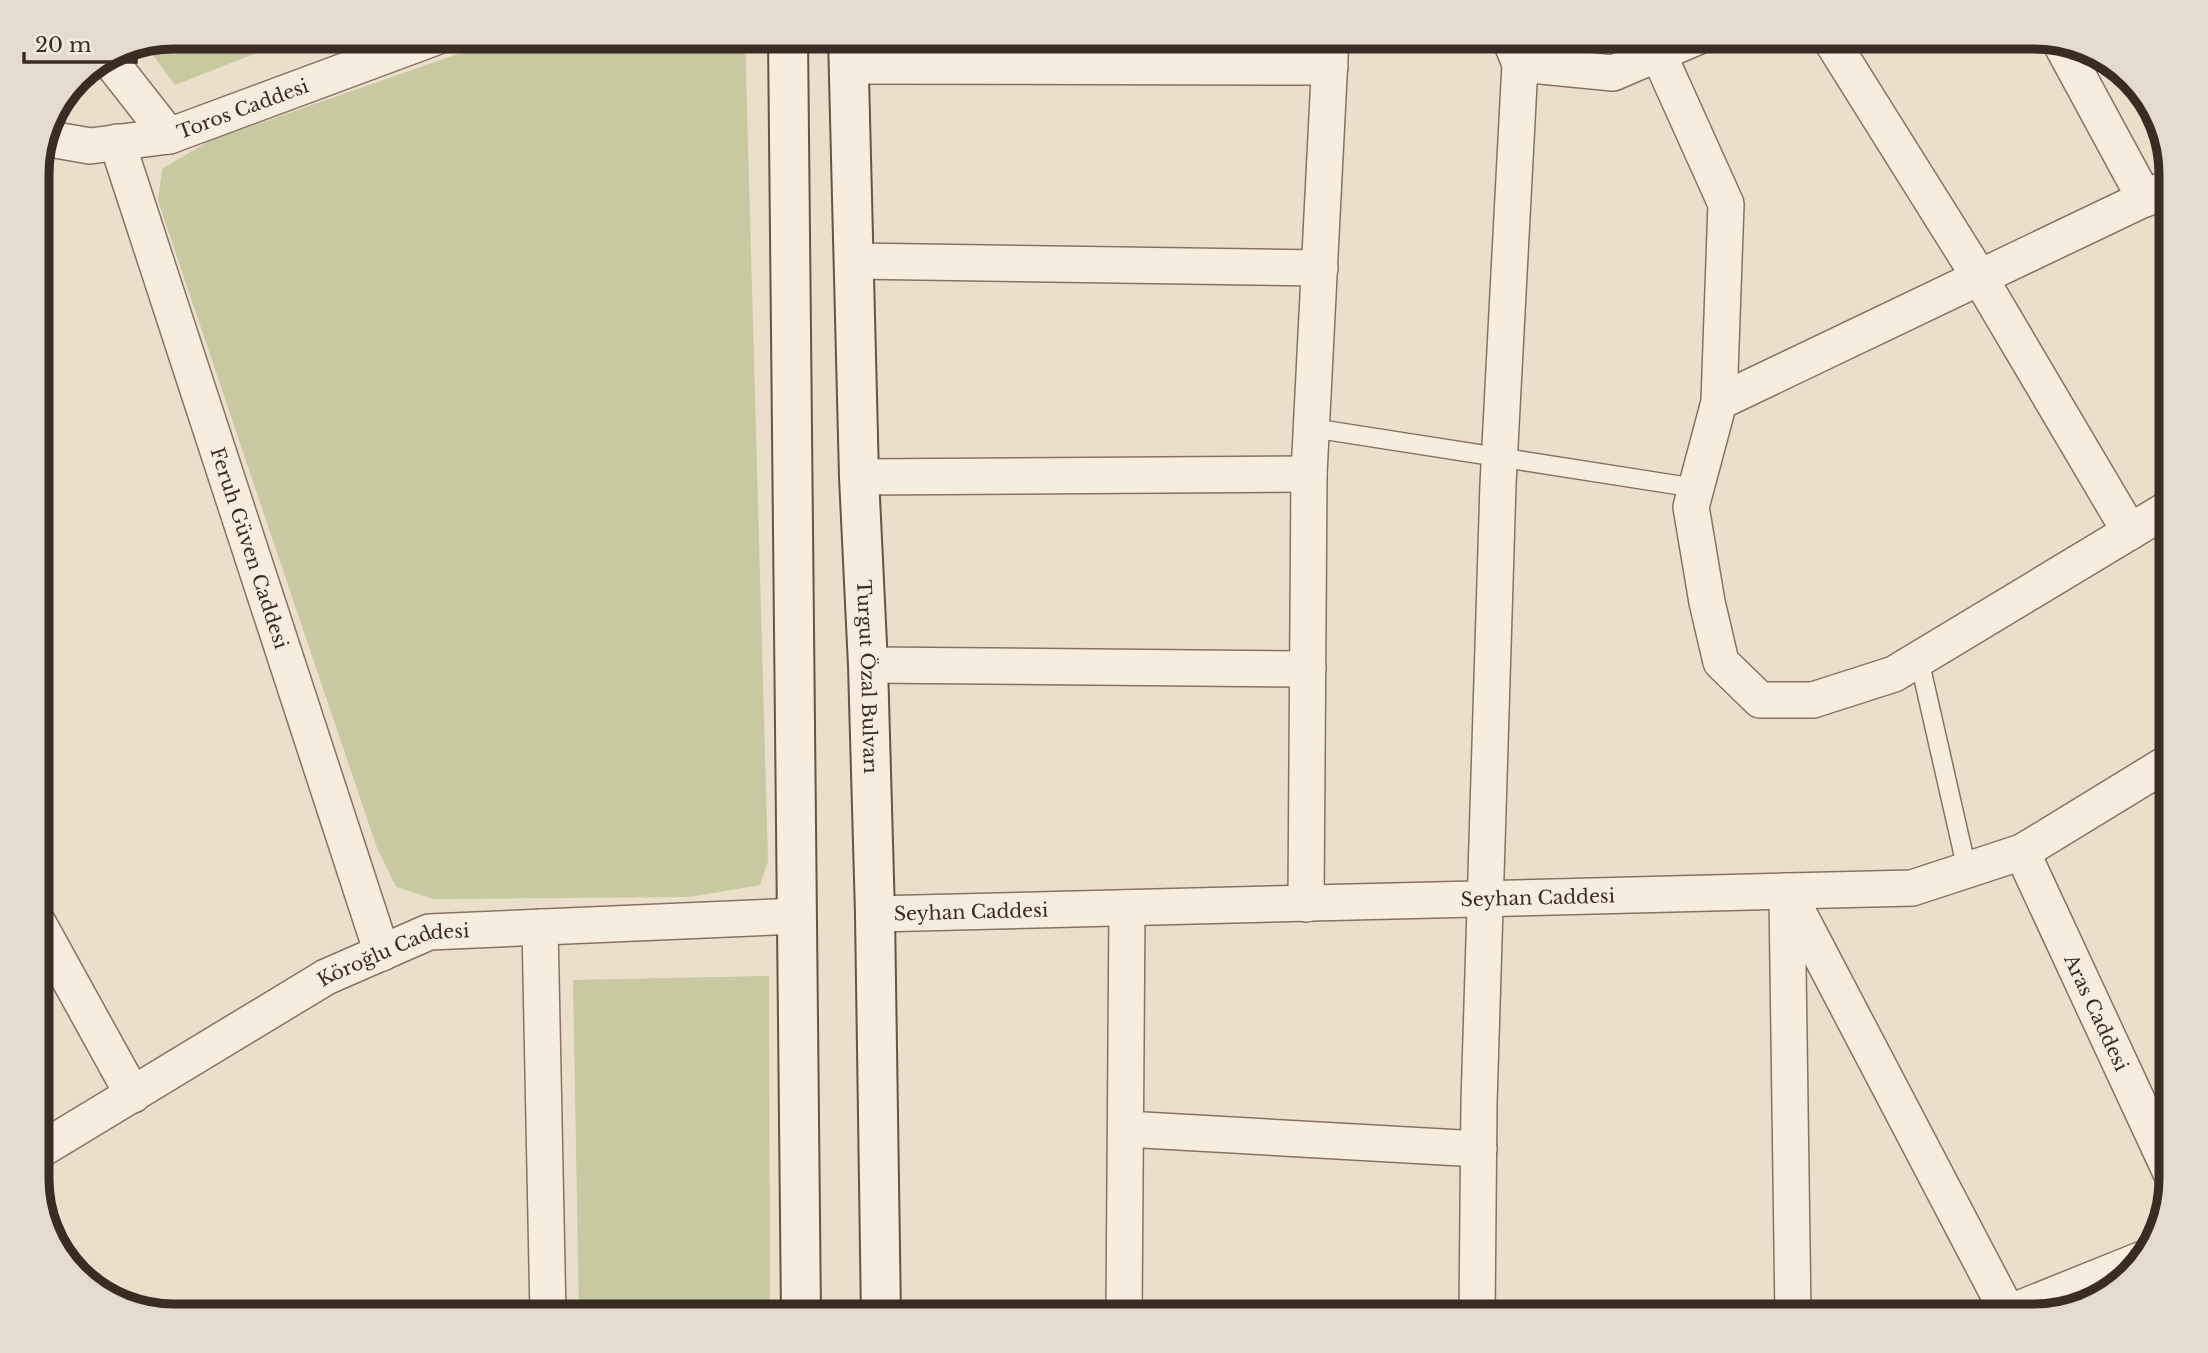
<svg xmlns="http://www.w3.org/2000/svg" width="2208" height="1353" viewBox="0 0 2208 1353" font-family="'Libre Baskerville',serif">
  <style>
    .green { fill: #c9c9a1 }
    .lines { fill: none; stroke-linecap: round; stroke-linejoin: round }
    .lane-casing { stroke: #877261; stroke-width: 21 }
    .street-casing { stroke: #877261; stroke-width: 38 }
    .secondary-casing { stroke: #695344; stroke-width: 42 }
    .lane { stroke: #f7eddf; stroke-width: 18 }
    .street { stroke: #f7eddf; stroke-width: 35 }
    .secondary { stroke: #f7eddf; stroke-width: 38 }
    .labels { text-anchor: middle; stroke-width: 7; stroke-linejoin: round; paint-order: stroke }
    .street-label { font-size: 19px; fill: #3a2c23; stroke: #f3eadb }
    .rim { fill: none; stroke: #3a2c23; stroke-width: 9 }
  </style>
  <rect width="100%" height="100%" fill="#ebdfcc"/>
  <!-- green -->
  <path class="green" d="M175 37H297L175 85 144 43Z
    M506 37H745L768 861 760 885 689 897 434 899 396 887 377 848 158 201 162 169 209 141Z
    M769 976 770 1316H579L573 980Z"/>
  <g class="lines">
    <!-- lane casing -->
    <g class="lane-casing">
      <path id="lane" d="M1312 428 1696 488
        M1919 659 1967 870"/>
    </g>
    <!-- street casing -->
    <g class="street-casing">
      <g id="street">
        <path d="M1829 37 1980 278 2130 532"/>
        <path d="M2061 44 2145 199"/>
        <path d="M1658 53 1726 204 1719 402 1691 507 1707 602 1721 662 1760 700H1813L1894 674 2171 507"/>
        <path d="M107 57 169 136"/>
        <path d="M1520 64 1613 73 1697 37"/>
        <path d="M849 66 1330 67"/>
        <path id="s1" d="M44 138 90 146 169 136 436 37"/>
        <path id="s2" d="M117 142 382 953"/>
        <path d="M855 261 1320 268"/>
        <path d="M1719 402 2171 186"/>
        <path d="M859 477 1309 474"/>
        <path d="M868 665 1308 669"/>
        <path id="s3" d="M2022 852 2171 1173"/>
        <path d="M1787 891 2008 1313"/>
        <path d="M1787 896 1793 1316"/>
        <path d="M1306 904 1309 474 1331 37"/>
        <path id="s4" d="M875 914 1912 888 2022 852 2171 761"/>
        <path d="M37 921 133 1095"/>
        <path d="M540 927 548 1316"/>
        <path d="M1126 1129 1479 1149"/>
        <path id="s5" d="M37 1152 326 977 429 932 797 916"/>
        <path d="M1124 1316 1127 908"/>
        <path d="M1477 1316 1479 1103 1498 484 1520 64 1509 37"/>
        <path d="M2001 1316 2140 1260"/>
      </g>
    </g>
    <!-- secondary casing -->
    <g class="secondary-casing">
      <g id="secondary">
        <path d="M788 37 801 1316"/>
        <path id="s6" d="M848 37 859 477 868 665 875 914 881 1316"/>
      </g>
    </g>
    <!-- lane -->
    <use href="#lane" class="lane"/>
    <!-- street -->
    <use href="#street" class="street"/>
    <!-- secondary -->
    <use href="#secondary" class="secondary"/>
  </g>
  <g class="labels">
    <!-- street labels -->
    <g class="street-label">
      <text dy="7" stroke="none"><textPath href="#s1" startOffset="205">Toros Caddesi</textPath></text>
      <text dy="7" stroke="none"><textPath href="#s2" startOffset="427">Feruh Güven Caddesi</textPath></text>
      <text dy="7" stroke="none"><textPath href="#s6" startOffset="640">Turgut Özal Bulvarı</textPath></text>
      <text dy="7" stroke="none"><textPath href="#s4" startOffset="663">Seyhan Caddesi</textPath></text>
      <text dy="7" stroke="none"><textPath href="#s4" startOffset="96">Seyhan Caddesi</textPath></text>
      <text dy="7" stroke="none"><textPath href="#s5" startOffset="410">Köroğlu Caddesi</textPath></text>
      <text dy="7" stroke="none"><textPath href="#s3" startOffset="177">Aras Caddesi</textPath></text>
    </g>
  </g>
  <!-- crop -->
  <path d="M0 0H2208V1353H0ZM174 49H2034A125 125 0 0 1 2159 174V1179A125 125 0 0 1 2034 1304H174A125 125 0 0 1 49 1179V174A125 125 0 0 1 174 49Z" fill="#e4dbcc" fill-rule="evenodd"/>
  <path class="rim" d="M174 49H2034A125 125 0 0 1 2159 174V1179A125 125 0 0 1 2034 1304H174A125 125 0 0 1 49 1179V174A125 125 0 0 1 174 49Z"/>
  <!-- scale -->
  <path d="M24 52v10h112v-10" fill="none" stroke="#3a2c23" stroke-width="3.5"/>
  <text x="35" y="52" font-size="21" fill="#3a2c23" stroke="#f3eadb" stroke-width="5" paint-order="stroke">20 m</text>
</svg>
